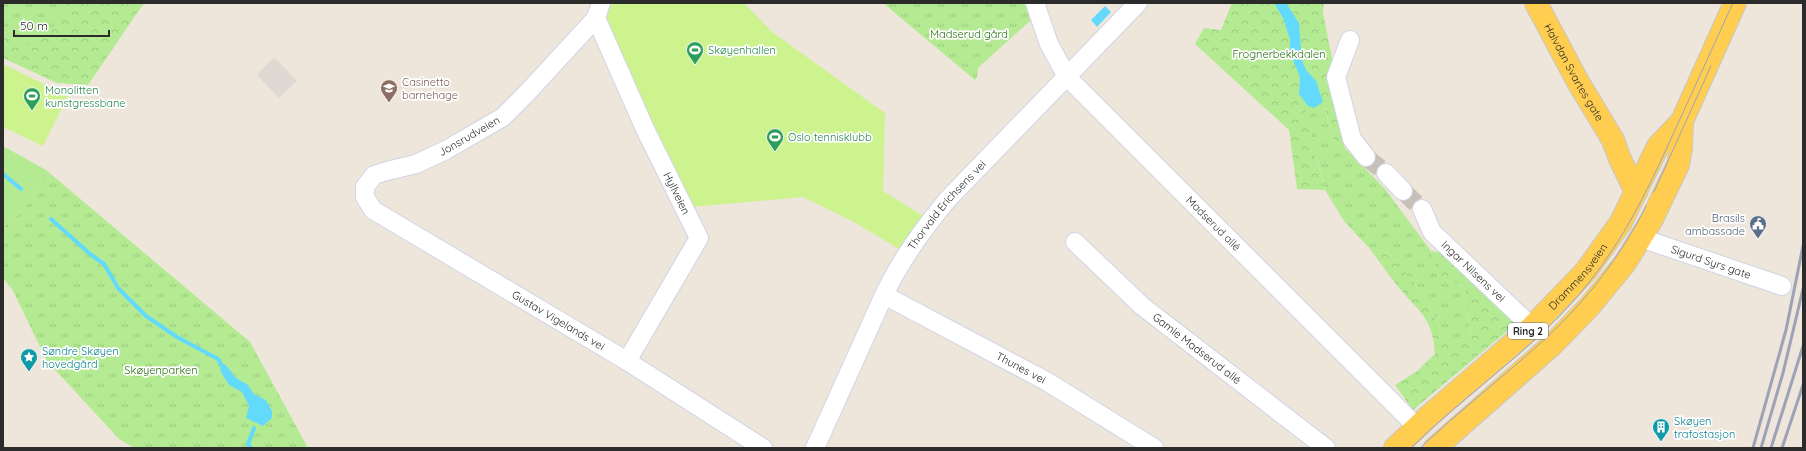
<svg xmlns="http://www.w3.org/2000/svg" width="1806" height="451" viewBox="0 0 1806 451" font-family="Quicksand,sans-serif">
  <style>
    .grass { fill: #b4eb92 }
    .forest { fill: url(#forest-crowns) }
    .park { fill: url(#park-tufts) }
    .pitch { fill: #ccf38d }
    .plaza { fill: #ded9d3 }
    .water { fill: #63dafb }
    .lines { fill: none; stroke-linecap: round; stroke-linejoin: round }
    .stream { stroke: #63dafb; stroke-width: 4 }
    .minor-tunnel { stroke: #c7c0b8; stroke-width: 18; stroke-dasharray: 18 9; stroke-linecap: butt }
    .minor-casing { stroke: #d0d5e5; stroke-width: 20 }
    .major-casing { stroke: #c8c8c8; stroke-width: 24 }
    .minor { stroke: #fff; stroke-width: 18 }
    .major { stroke: #ffce50; stroke-width: 22 }
    .tram { stroke: #9da2b7; stroke-width: 1 }
    .rail { stroke: #9da2b7; stroke-width: 3 }
    .labels { text-anchor: middle; stroke-width: 3.5; stroke-linejoin: round; paint-order: stroke }
    .shield { fill: #fff; stroke: #6b6b6b; stroke-width: 1 }
    .shield-label { font-size: 10px; font-weight: bold; fill: #2b2b2b }
    .park-label { font-size: 11px; fill: #2a7012; stroke: #fff }
    .leisure-label { font-size: 11px; fill: #27864d; stroke: #fff; text-anchor: start }
    .street-label { font-size: 11px; fill: #2b2b2b; stroke: #fff }
    .education-label { font-size: 11px; fill: #785e54; stroke: #fff; text-anchor: start }
    .service-label { font-size: 11px; fill: #4e5e75; stroke: #fff; text-anchor: end }
    .culture-label { font-size: 11px; fill: #0d838f; stroke: #fff; text-anchor: start }
  </style>
  <defs>
    <pattern id="forest-crowns" width="20" height="18" patternUnits="userSpaceOnUse"><rect width="20" height="18" fill="#b4eb92"/><path d="M2 6a3 3 0 1 1 6 0M12 15a3 3 0 1 1 6 0" fill="none" stroke="#9bca7e"/></pattern>
    <pattern id="park-tufts" width="24" height="20" patternUnits="userSpaceOnUse"><rect width="24" height="20" fill="#b4eb92"/><path d="M3 7l-1-3M5 7V3M7 7l1-3M15 17l-1-3M17 17v-4M19 17l1-3" fill="none" stroke="#9bca7e"/></pattern>
  </defs>
  <rect width="100%" height="100%" fill="#eee5db"/>
  <!-- grass -->
  <path class="grass" d="M3 146 46 170C36 191 24 214 3 227Z"/>
  <!-- forest -->
  <path class="forest" d="M3 3H144L88 85 57 83 3 58Z
    M1232 3H1324L1323 13 1335 73 1355 130 1344 147 1333 141 1325 108 1315 152 1325 190 1297 189 1289 130 1195 44 1204 28 1221 30Z
    M1370 249 1385 251 1413 280 1433 312 1446 344 1471 338 1464 286 1439 277 1431 251 1470 257 1524 312 1512 327 1413 410 1395 385 1416 372 1435 354C1433 318 1420 313 1400 289 1389 276 1380 262 1370 249Z"/>
  <!-- park -->
  <path class="park" d="M3 3H68L51 31 43 27 30 45 3 31Z
    M883 3H1025L1030 21 978 68 977 77 975 80Z
    M1325 108 1333 141 1344 147 1385 189 1431 251 1439 277 1464 286 1471 338 1446 344 1433 312 1413 280 1385 251 1370 249 1344 221 1325 190 1305 111Z
    M46 170 250 342 308 448H134L119 439 47 361 13 291 3 278V227C24 214 36 191 46 170Z"/>
  <!-- pitch -->
  <path class="pitch" d="M610 3H744L772 32 885 113 883 191 923 216 901 250 852 221 803 197 691 207 605 22Z
    M3 64 68 96 43 146 3 127Z"/>
  <!-- plaza -->
  <path class="plaza" d="M274 57 297 81 279 98 257 75Z"/>
  <!-- water -->
  <path class="water" d="M1274 3H1286L1299 23 1302 60 1306 70 1316 81 1323 102 1314 108 1308 106 1299 94 1300 77 1290 53V39L1283 18Z
    M1105 6 1111 12 1097 27 1091 20Z
    M225 364 236 378 248 385 254 394 266 400 272 411V418L263 426 246 418 249 406 242 392 229 385 221 372 220 367Z"/>
  <g class="lines">
    <!-- stream -->
    <path class="stream" d="M3 174 21 189
      M51 219 90 254 104 264 118 288 146 316 177 337 218 359 222 366
      M251 448 248 444 254 428"/>
    <!-- minor-tunnel -->
    <path class="minor-tunnel" d="M1366 157 1386 173
      M1403 191 1422 209"/>
    <!-- minor casing -->
    <g class="minor-casing">
      <g id="minor">
        <path id="s1" d="M601 3 596 18 526 94 503 117 446 150 416 164 387 171 374 175 365 187V197L373 210 627 361 763 448"/>
        <path id="s2" d="M1035 3 1049 44 1067 77 1417 427"/>
        <path id="s3" d="M596 18 645 129 699 238 627 361"/>
        <path d="M1350 40 1336 77 1352 139 1366 157"/>
        <path d="M1386 173 1403 191"/>
        <path id="s4" d="M1422 209 1432 232 1532 327"/>
        <path id="s5" d="M1641 238 1782 286"/>
        <path id="s6" d="M1075 242 1142 306 1326 448"/>
        <path id="s7" d="M884 295 1046 381 1154 448"/>
        <path id="s8" d="M815 448 884 295C901 259 923 229 948 199L1138 3"/>
      </g>
    </g>
    <!-- major casing -->
    <g class="major-casing">
      <g id="major">
        <path id="s9" d="M1536 3 1578 82 1613 140 1620 159 1636 192"/>
        <path id="s10" d="M1395 448 1430 415 1532 327 1586 271 1621 222 1658 146 1682 121 1735 3"/>
        <path d="M1435 448 1552 345 1589 307 1625 263 1651 221 1678 165 1681 148 1682 121"/>
      </g>
    </g>
    <!-- minor -->
    <use href="#minor" class="minor"/>
    <!-- major -->
    <use href="#major" class="major"/>
    <!-- tram -->
    <path class="tram" d="M1654 192 1711 66
      M1411 448C1464 395 1529 353 1578 296 1626 239 1650 185 1680 119 1698 80 1715 42 1733 3
      M1420 448C1460 410 1505 376 1546 338 1587 300 1621 256 1646 206"/>
    <!-- rail -->
    <path class="rail" d="M1753 448 1786 330 1803 246
      M1761 448 1783 373 1803 289
      M1771 448 1803 346
      M1782 448 1803 385"/>
  </g>
  <!-- icons -->
  <defs>
    <g id="stadium-pin" transform="scale(0.9)"><path d="M0 17L-7.5 6A9.5 9.5 0 1 1 7.5 6Z" fill="#2e9e5b" stroke="#fff"/><path d="M0-5a6.5 5 0 1 0 0 10a6.5 5 0 1 0 0-10ZM-3.5-1.8h7v3.6h-7Z" fill="#fff"/></g>
    <g id="school-pin" transform="scale(0.9)"><path d="M0 17L-7.5 6A9.5 9.5 0 1 1 7.5 6Z" fill="#8d6e63" stroke="#fff"/><path d="M0-5L7-2L0 1L-7-2ZM-4 1L0 2.5L4 1V4Q0 6-4 4Z" fill="#fff"/></g>
    <g id="civic-pin" transform="scale(0.9)"><path d="M0 17L-7.5 6A9.5 9.5 0 1 1 7.5 6Z" fill="#5c6f8a" stroke="#fff"/><path d="M-.6-6.5H3V-4.5H.6V-3L4-1V1h2V6H-6V1h2V-1L-.6-3ZM-1.2 2.5V6h2.4V2.5Z" fill="#fff"/></g>
    <g id="sight-pin" transform="scale(0.9)"><path d="M0 17L-7.5 6A9.5 9.5 0 1 1 7.5 6Z" fill="#0f9aa8" stroke="#fff"/><path d="M0-6L1.8-2.2L6-1.7L2.9 1.2L3.7 5.4L0 3.3L-3.7 5.4L-2.9 1.2L-6-1.7L-1.8-2.2Z" fill="#fff"/></g>
    <g id="building-pin" transform="scale(0.9)"><path d="M0 17L-7.5 6A9.5 9.5 0 1 1 7.5 6Z" fill="#0f9aa8" stroke="#fff"/><path d="M-4-6H4V6H1V3H-1V6H-4ZM-2.5-4.3h1.7v1.8h-1.7ZM.8-4.3h1.7v1.8H.8ZM-2.5-1h1.7V.8h-1.7ZM.8-1h1.7V.8H.8Z" fill="#fff"/></g>
  </defs>
  <g fill-rule="evenodd">
    <use href="#stadium-pin" x="695" y="50"/>
    <use href="#school-pin" x="389" y="88"/>
    <use href="#stadium-pin" x="32" y="96"/>
    <use href="#stadium-pin" x="775" y="137"/>
    <use href="#civic-pin" x="1758" y="224"/>
    <use href="#sight-pin" x="29" y="357"/>
    <use href="#building-pin" x="1661" y="427"/>
  </g>
  <g class="labels">
    <!-- shield labels -->
    <rect class="shield" x="1508" y="323" width="40" height="16" rx="3"/>
    <g class="shield-label">
      <text x="1528" y="335">Ring 2</text>
    </g>
    <!-- park labels -->
    <g class="park-label">
      <text x="969" y="38">Madserud gård</text>
      <text x="1279" y="58">Frognerbekkdalen</text>
      <text x="161" y="374">Skøyenparken</text>
    </g>
    <!-- leisure labels -->
    <g class="leisure-label">
      <text x="708" y="54">Skøyenhallen</text>
      <text x="45" y="94">Monolitten<tspan x="45" dy="13">kunstgressbane</tspan></text>
      <text x="788" y="141">Oslo tennisklubb</text>
    </g>
    <!-- street labels -->
    <g class="street-label">
      <text dy="4" stroke="none"><textPath href="#s9" startOffset="79">Halvdan Svartes gate</textPath></text>
      <text transform="translate(469 136) rotate(-30)" y="4">Jonsrudveien</text>
      <text dy="4" stroke="none"><textPath href="#s3" startOffset="193">Hyllveien</textPath></text>
      <text dy="4" stroke="none"><textPath href="#s8" startOffset="278">Thorvald Erichsens vei</textPath></text>
      <text dy="4" stroke="none"><textPath href="#s2" startOffset="288">Madserud allé</textPath></text>
      <text dy="4" stroke="none"><textPath href="#s5" startOffset="74">Sigurd Syrs gate</textPath></text>
      <text dy="4" stroke="none"><textPath href="#s4" startOffset="82">Ingar Nilsens vei</textPath></text>
      <text dy="4" stroke="none"><textPath href="#s10" startOffset="251">Drammensveien</textPath></text>
      <text dy="4" stroke="none"><textPath href="#s1" startOffset="550">Gustav Vigelands vei</textPath></text>
      <text dy="4" stroke="none"><textPath href="#s6" startOffset="162">Gamle Madserud allé</textPath></text>
      <text dy="4" stroke="none"><textPath href="#s7" startOffset="155">Thunes vei</textPath></text>
    </g>
    <!-- education labels -->
    <g class="education-label">
      <text x="402" y="86">Casinetto<tspan x="402" dy="13">barnehage</tspan></text>
    </g>
    <!-- service labels -->
    <g class="service-label">
      <text x="1745" y="222">Brasils<tspan x="1745" dy="13">ambassade</tspan></text>
    </g>
    <!-- culture labels -->
    <g class="culture-label">
      <text x="42" y="355">Søndre Skøyen<tspan x="42" dy="13">hovedgård</tspan></text>
      <text x="1674" y="425">Skøyen<tspan x="1674" dy="13">trafostasjon</tspan></text>
    </g>
  </g>
  <!-- border -->
  <rect width="1806" height="451" fill="none" stroke="#2b2b2b" stroke-width="8"/>
  <!-- scale -->
  <path d="M14 30v6h95v-6" fill="none" stroke="#2b2b2b" stroke-width="2"/>
  <text x="20" y="30" font-size="12" fill="#2b2b2b" stroke="#ffffff" stroke-width="3" paint-order="stroke">50 m</text>
</svg>
